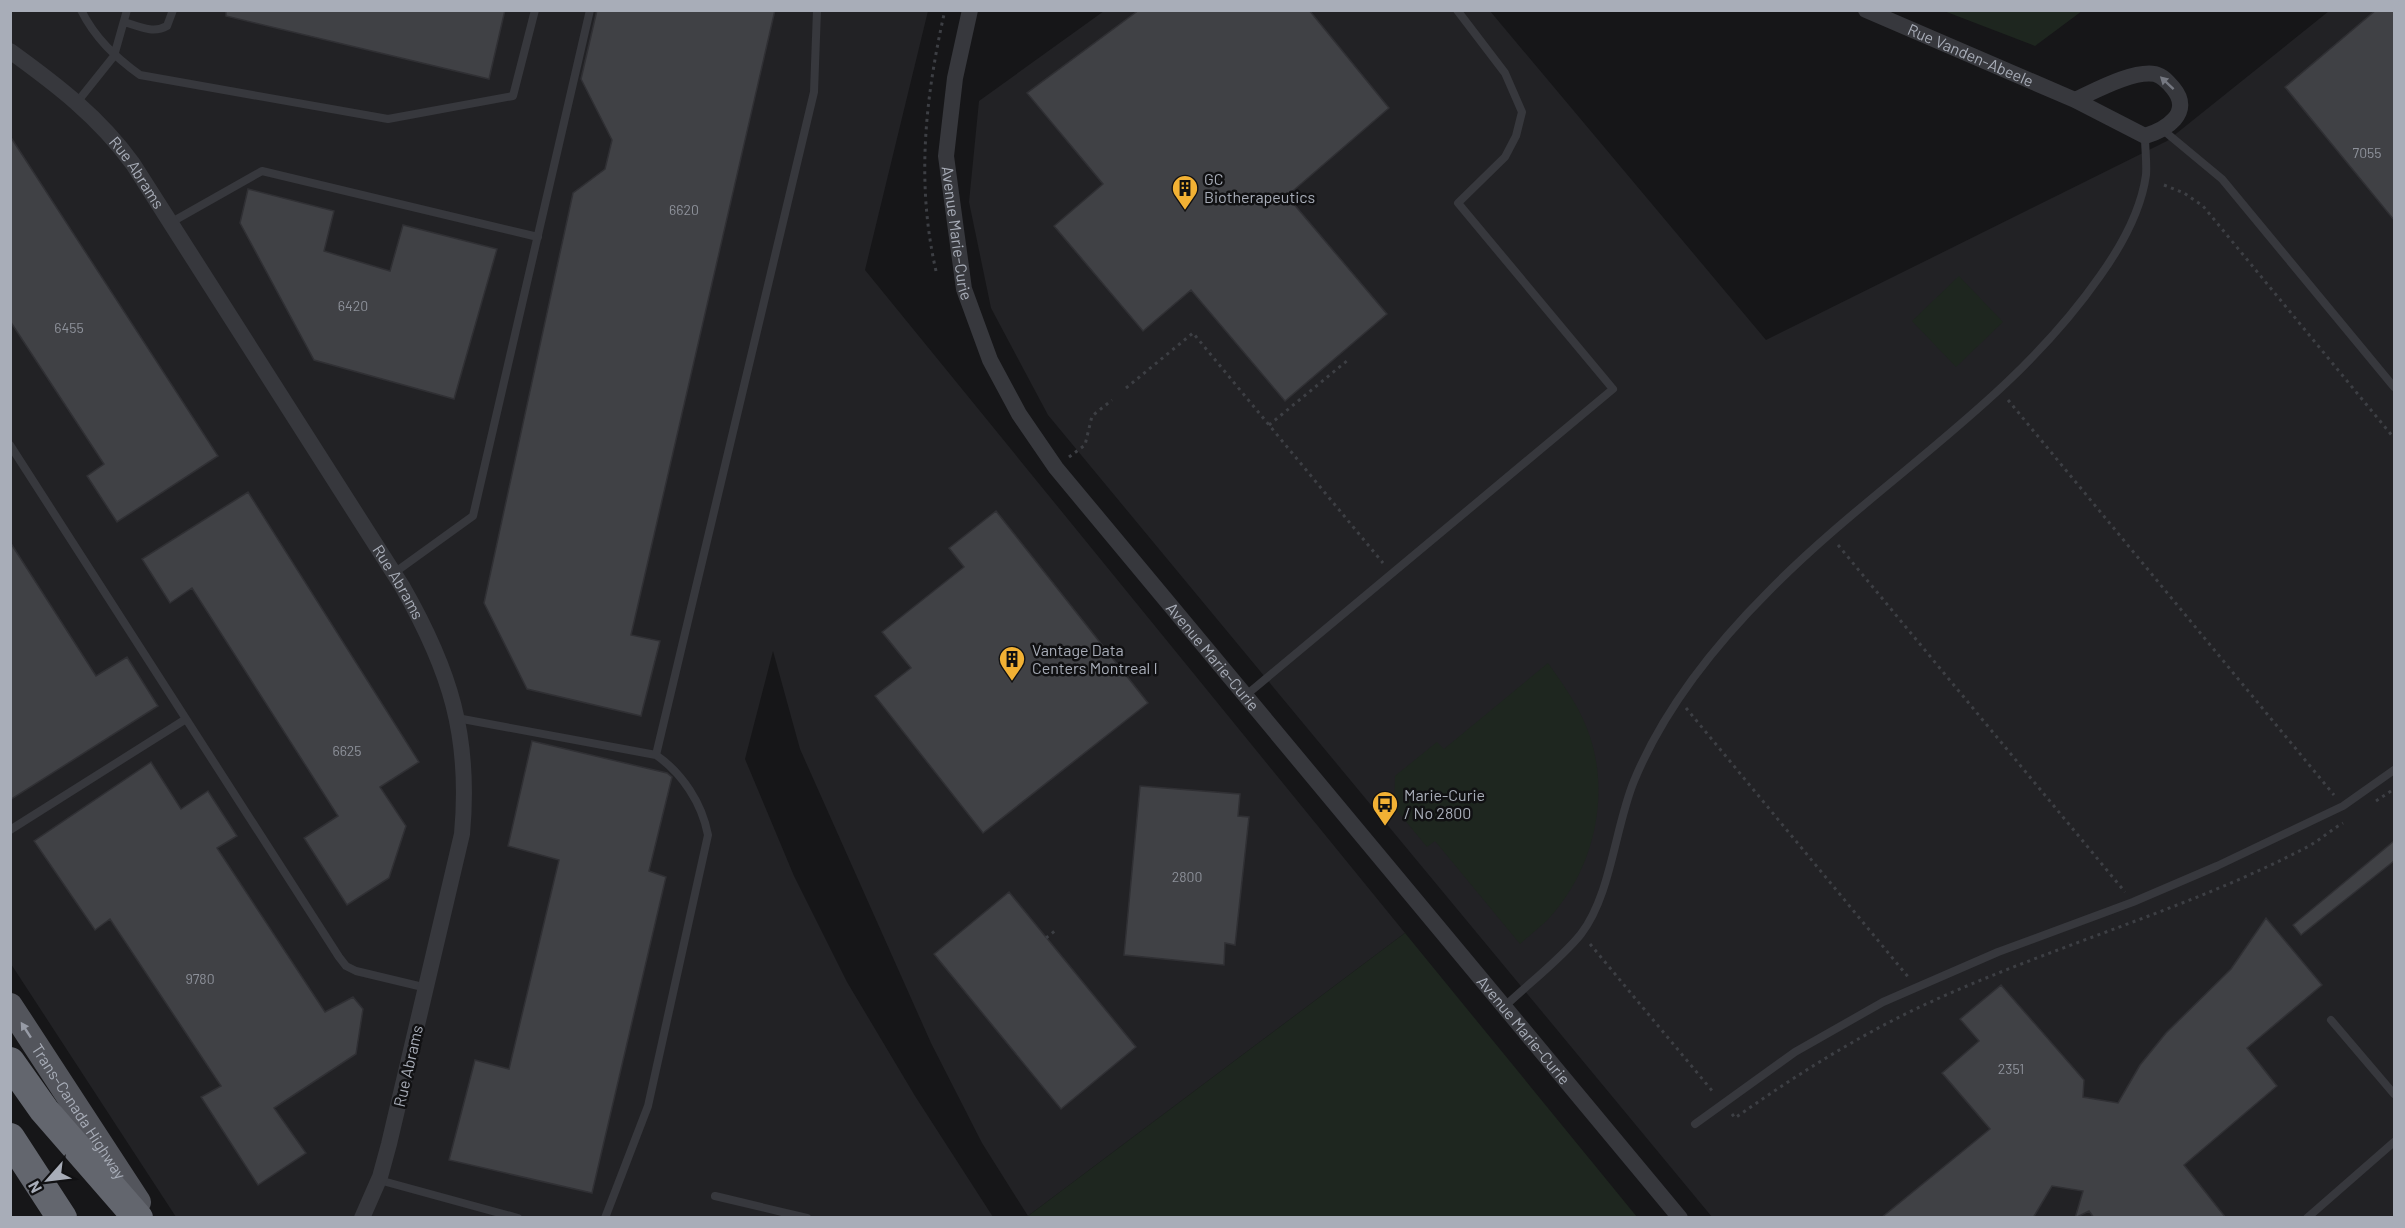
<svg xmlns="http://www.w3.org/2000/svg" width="2405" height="1228" viewBox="0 0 2405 1228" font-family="Barlow,sans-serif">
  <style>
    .built { fill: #222225 }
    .green { fill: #1e261f }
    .building { fill: #404145; stroke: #303034; stroke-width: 1.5 }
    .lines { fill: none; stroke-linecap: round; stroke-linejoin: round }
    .path { stroke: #3d3f44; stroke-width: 3; stroke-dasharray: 3 4.5; stroke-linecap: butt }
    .lane { stroke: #37383d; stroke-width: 8 }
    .street { stroke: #37383d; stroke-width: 16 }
    .primary { stroke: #53555c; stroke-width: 26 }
    .highway { stroke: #63666e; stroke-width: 30 }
    .oneway { fill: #757881 }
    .oneway2 { fill: #979ba6 }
    .labels { text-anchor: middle; stroke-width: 5; stroke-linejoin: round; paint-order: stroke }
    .number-label { font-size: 14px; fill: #8e929b }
    .street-label { font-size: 16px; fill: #a8adb8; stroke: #111113 }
    .poi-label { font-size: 16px; fill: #a8adb8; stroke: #111113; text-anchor: start }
  </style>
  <rect width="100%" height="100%" fill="#161618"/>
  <!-- built -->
  <path class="built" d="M11 10 928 11 865 270 1405 933 1028 1216 982 1143 931 1043 800 749 773 651 745 759 794 876 847 982 915 1096 993 1217H176L11 964Z
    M1104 11H1490L1766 340 2167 141 2329 11H2394V1217H1712L1048 415 991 308 969 202 979 101Z"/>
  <!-- green -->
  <path class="green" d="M1944 11H2082L2035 46Z
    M1959 276 2003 322 1956 367 1912 321Z
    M1548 663C1562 683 1577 703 1586 726 1612 788 1596 866 1551 916 1542 926 1530 935 1520 944L1435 841 1427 847 1394 807 1395 776 1437 742 1444 749Z
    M1405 933 1637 1217H1029L1028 1216Z"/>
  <!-- building -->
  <path class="building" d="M226 10H505L489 79 226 16Z
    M597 10H775L631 635 660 641 641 716 527 689 484 603 573 193 605 169 612 140 581 79Z
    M1139 10H1309L1389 108 1287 196 1387 314 1285 401 1191 290 1143 331 1054 226 1103 184 1027 93Z
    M2376 10H2394V220L2285 87Z
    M10 136 218 456 117 522 87 476 104 464 10 321Z
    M248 189 334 211 324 251 390 271 403 225 497 249 454 399 314 360 240 223Z
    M248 492 419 762 380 787 406 826 389 878 347 905 304 838 338 816 192 588 170 603 142 559Z
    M996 511 1148 703 983 833 875 696 911 668 882 632 964 567 949 548Z
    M10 542 96 676 127 657 158 706 10 800Z
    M532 741 667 773 672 777 649 871 666 877 592 1193 449 1160 475 1060 509 1069 559 860 508 846Z
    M151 762 181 809 208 791 237 836 217 848 325 1012 353 997 363 1009 356 1054 274 1108 306 1153 258 1185 201 1097 221 1086 110 919 95 930 34 841Z
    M1140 786 1240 794 1238 816 1249 817 1235 945 1225 943 1224 965 1124 955Z
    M2394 841V861L2301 935 2293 925Z
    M1009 892 1136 1047 1061 1109 934 954Z
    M2266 918 2322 985 2247 1048 2277 1086 2184 1165 2226 1218H2094L2089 1211 2075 1218 2083 1191 2052 1186 2033 1218H1881L1990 1129 1942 1073 1979 1041 1960 1019 2001 985 2084 1080 2083 1097 2118 1103 2140 1065 2166 1033 2231 969Z"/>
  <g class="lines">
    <!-- path -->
    <path class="path" d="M2164 185 2184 193 2203 206 2394 438
      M936 271C916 183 925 98 945 10
      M1126 388 1193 333 1383 563
      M2008 400 2334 795
      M1269 425 1348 360
      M1069 457 1085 445 1092 416 1112 400
      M1838 545 2125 892
      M1686 708 1909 978
      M2376 801 2394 789
      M1046 938 1056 930
      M1590 944 1714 1093
      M1732 1114 1735 1118C1799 1073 1864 1032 1935 1000 2058 944 2189 909 2309 846 2321 839 2331 830 2343 823"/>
    <!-- lane -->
    <path class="lane" d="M81 10C95 38 115 57 140 75L388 119 513 96 535 10
      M124 22C138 26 153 34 167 26L173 10
      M78 101 114 56 127 10
      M2163 130 2222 179 2394 387
      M170 223 262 171 538 237
      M10 445 339 957 346 966 356 971 427 988
      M394 573 473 516 590 10
      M1245 696 1613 389 1458 203 1505 157 1516 136 1522 112 1505 73 1457 10
      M457 718 656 755 814 92 817 10
      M10 830 186 719
      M1504 1007C1527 985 1562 958 1581 934 1611 895 1615 827 1634 781 1664 708 1714 646 1769 591 1876 482 2011 404 2100 276 2120 248 2141 211 2146 175 2147 163 2145 149 2145 136
      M2331 1020 2394 1094
      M1695 1124 1795 1052 1883 1002 1998 952 2133 902 2217 866 2343 806 2394 770
      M379 1180 518 1218
      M715 1196 807 1218
      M605 1218 648 1106 708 835C702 803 682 773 656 755
      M2307 1218 2394 1142"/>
    <!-- street -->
    <g class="street">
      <path id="s1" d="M970 10 955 78 946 156 964 289 990 360 1019 414 1056 468 1680 1218"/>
      <path id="s2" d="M1866 10 2075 100 2145 136C2165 130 2194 113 2173 88 2168 82 2163 76 2155 74 2133 70 2095 91 2075 100"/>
      <path id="s3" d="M10 51C57 85 99 117 133 164L402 586C450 670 471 736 462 834L389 1144 380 1177 362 1218"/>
    </g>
    <!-- primary -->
    <path class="primary" id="s4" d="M10 1006 138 1202"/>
    <!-- highway -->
    <path class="highway" d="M10 1062 44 1110 138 1218
      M10 1138 62 1218"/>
  </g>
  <!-- one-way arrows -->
  <defs><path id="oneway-solid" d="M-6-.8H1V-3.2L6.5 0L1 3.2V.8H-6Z" transform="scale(1.5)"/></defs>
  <use class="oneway" href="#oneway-solid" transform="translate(2167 83) rotate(-137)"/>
  <use class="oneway2" href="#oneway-solid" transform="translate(26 1030) rotate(-123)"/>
  <!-- icons -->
  <defs>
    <g id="building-pin" transform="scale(1.35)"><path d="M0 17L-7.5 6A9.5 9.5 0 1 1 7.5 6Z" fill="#f2b134" stroke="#111113"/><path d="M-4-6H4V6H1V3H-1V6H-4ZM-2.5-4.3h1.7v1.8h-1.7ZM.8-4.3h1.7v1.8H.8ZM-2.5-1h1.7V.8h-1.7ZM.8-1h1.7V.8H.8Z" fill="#111"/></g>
    <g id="bus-pin" transform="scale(1.35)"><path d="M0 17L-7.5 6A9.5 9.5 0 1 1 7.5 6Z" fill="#f2b134" stroke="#111113"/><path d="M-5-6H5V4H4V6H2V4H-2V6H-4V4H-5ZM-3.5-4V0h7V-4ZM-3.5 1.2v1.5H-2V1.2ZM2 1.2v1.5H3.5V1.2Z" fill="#111"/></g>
  </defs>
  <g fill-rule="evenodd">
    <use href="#building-pin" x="1185" y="188"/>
    <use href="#building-pin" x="1012" y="659"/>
    <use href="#bus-pin" x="1385" y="804"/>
  </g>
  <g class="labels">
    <!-- number labels -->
    <g class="number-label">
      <text x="2367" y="158">7055</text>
      <text x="684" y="215">6620</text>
      <text x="353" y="311">6420</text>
      <text x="69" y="333">6455</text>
      <text x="347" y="756">6625</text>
      <text x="1187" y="882">2800</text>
      <text x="200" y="984">9780</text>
      <text x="2011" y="1074">2351</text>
    </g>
    <!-- street labels -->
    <g class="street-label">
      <text dy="6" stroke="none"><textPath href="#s2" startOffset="114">Rue Vanden-Abeele</textPath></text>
      <text dy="6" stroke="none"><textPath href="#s3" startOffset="177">Rue Abrams</textPath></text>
      <text dy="6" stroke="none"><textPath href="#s1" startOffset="226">Avenue Marie-Curie</textPath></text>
      <text dy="6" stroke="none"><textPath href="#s3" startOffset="663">Rue Abrams</textPath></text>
      <text dy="6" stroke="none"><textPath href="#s1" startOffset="730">Avenue Marie-Curie</textPath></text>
      <text dy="6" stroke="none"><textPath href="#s1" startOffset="1216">Avenue Marie-Curie</textPath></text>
      <text transform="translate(408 1066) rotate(-77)" y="6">Rue Abrams</text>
      <text dy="6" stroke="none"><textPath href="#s4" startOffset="126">Trans-Canada Highway</textPath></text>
    </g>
    <!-- poi labels -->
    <g class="poi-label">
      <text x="1204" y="185">GC<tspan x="1204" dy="18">Biotherapeutics</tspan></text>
      <text x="1032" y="656">Vantage Data<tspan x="1032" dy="18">Centers Montreal I</tspan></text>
      <text x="1404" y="801">Marie-Curie<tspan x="1404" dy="18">/ No 2800</tspan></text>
    </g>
  </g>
  <!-- border -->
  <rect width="2405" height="1228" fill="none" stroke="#a8adb8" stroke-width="24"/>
  <!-- north arrow -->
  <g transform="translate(48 1180) rotate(242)" stroke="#111113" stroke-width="4.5" paint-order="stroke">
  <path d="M0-4.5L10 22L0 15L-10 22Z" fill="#a8adb8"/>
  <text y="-9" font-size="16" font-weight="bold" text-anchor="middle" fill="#a8adb8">N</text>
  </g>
</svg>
